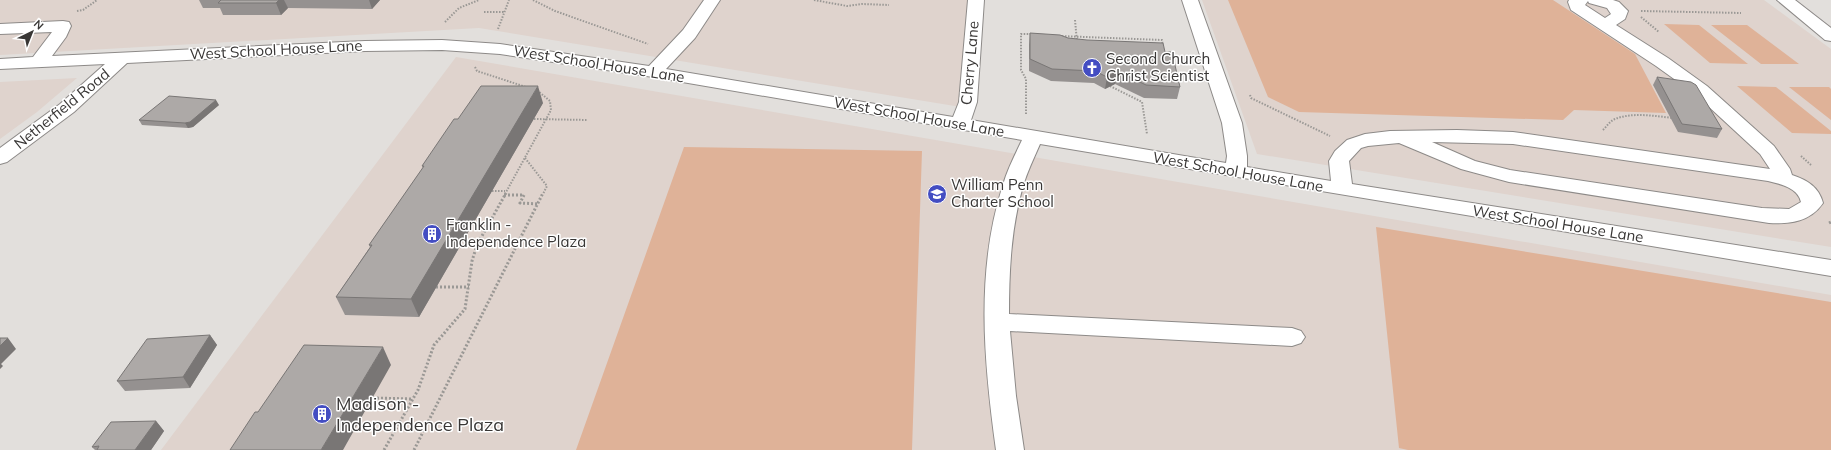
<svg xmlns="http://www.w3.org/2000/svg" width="1831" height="450" viewBox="0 0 1831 450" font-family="Mulish,sans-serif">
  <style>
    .built { fill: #dfd3cd }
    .green { fill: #dfb298 }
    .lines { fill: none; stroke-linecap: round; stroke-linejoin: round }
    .minor-casing { stroke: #8d8a88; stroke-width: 2 }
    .path-far1 { stroke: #9a9895; stroke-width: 2; stroke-dasharray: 1.5 1.5; stroke-linecap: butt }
    .path { stroke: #9a9895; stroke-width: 3; stroke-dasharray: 2 2; stroke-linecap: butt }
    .minor { fill: #fff; fill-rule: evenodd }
    .wall { fill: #959190 }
    .shaded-wall { fill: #797675 }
    .building { fill: #ada9a7; stroke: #797675 }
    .labels { text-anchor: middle; stroke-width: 3; stroke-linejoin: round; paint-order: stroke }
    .street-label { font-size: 15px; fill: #383635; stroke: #fff }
    .poi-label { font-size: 15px; fill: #383635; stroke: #fff; text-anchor: start }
    .near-poi-label { font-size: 18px; fill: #383635; stroke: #fff; text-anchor: start }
  </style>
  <rect width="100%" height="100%" fill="#e2dfdc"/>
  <!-- built -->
  <path class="built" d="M0 0H974L967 108 479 28 0 55Z
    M1202 0H1764L1831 49V247L1257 154Z
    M456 57 1831 295V450H161Z
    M77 78 37 112 0 139V82Z"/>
  <!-- green -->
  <path class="green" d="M1228 0H1553L1635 54 1666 113 1574 110 1563 120 1299 112 1268 97Z
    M1664 24 1699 25 1748 64 1710 63Z
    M1711 25H1747L1799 64H1761Z
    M1737 86 1776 87 1831 131V134L1792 133Z
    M1789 87H1829L1831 89V120Z
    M684 147 922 151 912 450H576Z
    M1376 227 1831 302V450H1408L1399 448Z"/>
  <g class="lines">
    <!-- minor casing -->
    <g class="minor-casing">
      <path id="minor" d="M704 0H720L695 38 666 69 953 117 959 102 968 0H984L977 102 971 120 1226 163 1227 156 1222 123 1182 0H1198L1242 123 1247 156V167L1331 181 1329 161 1335 151 1347 140 1365 134 1390 131 1457 130 1513 132 1770 169 1760 154 1695 94 1656 66 1571 10 1568 2 1569 0H1613L1619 2 1628 11 1625 19 1616 25 1668 58 1707 86 1774 146 1790 169 1792 175C1807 180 1819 187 1823 203 1810 222 1790 224 1769 223L1509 182 1461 169 1399 143 1368 146 1361 148 1349 161 1352 184 1831 260V276L1040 144C1034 158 1027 172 1023 186 1011 228 1009 271 1009 314L1292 328 1301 331 1305 337 1301 343 1292 346 1010 331 1016 396 1024 450H996C984 363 975 271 1003 185 1007 170 1015 155 1022 140L653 77 500 54 442 50 365 51 127 63 74 112 7 162 0 164V148L60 104 105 64 0 69V59L33 57 52 32 0 34V24L63 21 69 22 71 26 66 37 52 56 365 41 442 40 500 44 649 66 683 30ZM1588 1 1589 3 1607 8 1611 14 1605 18 1585 5ZM1432 142 1513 144 1768 181C1781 184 1798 188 1801 202L1789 209 1762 208 1510 170 1475 161Z
        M1777 0H1795L1831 28V41L1825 40Z"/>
    </g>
    <!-- path-far1 -->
    <path class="path-far1" d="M533 0 555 11 648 44
      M814 0 847 6 862 4 889 5
      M77 11 83 10 97 0
      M1641 11 1741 13
      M484 12H505
      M1641 17 1659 32
      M1075 20 1077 42
      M445 22 459 8 479 0
      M498 29 509 0
      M1059 36 1162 40 1163 46
      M475 67 477 71 526 87
      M1110 86 1142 102 1147 134
      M1250 95 1251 98 1330 136
      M1026 114V79L1021 70V34H1032
      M534 119 588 120
      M1603 130C1607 126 1610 121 1615 119 1632 112 1655 116 1673 118
      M1801 156 1811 165
      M525 158 547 186 543 194
      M492 191H505
      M505 194 551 110 550 101 538 91"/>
    <!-- path -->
    <path class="path" d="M504 195H524L520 203 539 204
      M1829 223 1831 222
      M436 287H469
      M373 398 413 399
      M384 450 418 390 434 345 465 309 472 261 477 245 506 193
      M414 450 543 193"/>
    <!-- minor -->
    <use href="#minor" class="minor"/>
  </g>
  <!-- wall -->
  <path class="wall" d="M199 0H380L372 9 288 8 281 15H223L220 8H203Z
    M1030 33 1165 52 1180 87 1177 99 1144 98 1115 84 1105 89 1094 83 1051 81 1029 71V45Z
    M1657 77 1722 129 1717 138 1678 132 1653 85Z
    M543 103 419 317 345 315 336 297 370 247 369 245 423 168 422 166 458 119Z
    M219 105 193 127 188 128 142 125 139 120Z
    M210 335 217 345 190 388 125 391 117 381Z
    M156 421 164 431 151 450H95L92 447Z"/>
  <!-- shaded-wall -->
  <path class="shaded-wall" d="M279 0H284L288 8 281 15 276 3Z
    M369 0H380L372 9Z
    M1117 71 1115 84 1105 89 1107 77Z
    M538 86 543 103 419 317 411 299Z
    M216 100 219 105 193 127 188 128 185 123Z
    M210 335 217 345 190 388 183 377Z
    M8 338 16 349 1 364 3 366 0 369V346Z
    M383 347 391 365 343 450H321Z
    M156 421 164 431 151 450H135Z"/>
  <!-- building -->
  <path class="building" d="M221 0H279L276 3H218Z
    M1030 33 1060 35 1068 38 1087 40 1163 43 1165 52H1172L1180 87 1146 85 1117 71 1107 77 1095 71 1052 69 1030 59Z
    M1657 77 1691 82 1696 85 1722 129 1682 124Z
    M481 86H538L411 299 336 297 372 245H369L424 166H422L454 119H458Z
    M169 96 216 100 190 122 185 123 139 120Z
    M210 335 183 377 117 381 147 339Z
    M0 338H8L0 346Z
    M304 345 383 347 321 450H230L255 412H258Z
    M156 421 135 450H97L99 446 92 447 111 422Z"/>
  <!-- icons -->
  <defs>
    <g id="church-disc" transform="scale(1)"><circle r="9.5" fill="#434dc2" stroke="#fff"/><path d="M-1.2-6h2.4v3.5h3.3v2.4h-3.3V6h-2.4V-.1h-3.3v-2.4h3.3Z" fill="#fff"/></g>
    <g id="school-disc" transform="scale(1)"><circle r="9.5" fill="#434dc2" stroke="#fff"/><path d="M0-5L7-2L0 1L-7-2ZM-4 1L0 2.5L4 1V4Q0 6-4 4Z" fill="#fff"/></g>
    <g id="building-disc" transform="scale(1)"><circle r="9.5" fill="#434dc2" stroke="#fff"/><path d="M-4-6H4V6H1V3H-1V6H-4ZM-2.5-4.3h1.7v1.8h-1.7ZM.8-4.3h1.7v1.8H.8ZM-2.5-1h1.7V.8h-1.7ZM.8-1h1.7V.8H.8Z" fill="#fff"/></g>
  </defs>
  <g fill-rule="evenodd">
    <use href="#church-disc" x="1092" y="68"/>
    <use href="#school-disc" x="937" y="194"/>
    <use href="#building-disc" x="432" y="234"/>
    <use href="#building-disc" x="322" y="414"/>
  </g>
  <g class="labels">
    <!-- street labels -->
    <g class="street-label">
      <text transform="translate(276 50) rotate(-3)" y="5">West School House Lane</text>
      <text transform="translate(970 63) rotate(-85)" y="5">Cherry Lane</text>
      <text transform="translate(599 64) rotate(9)" y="5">West School House Lane</text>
      <text transform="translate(62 109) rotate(-39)" y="5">Netherfield Road</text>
      <text transform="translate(919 117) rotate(10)" y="5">West School House Lane</text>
      <text transform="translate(1238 172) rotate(10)" y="5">West School House Lane</text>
      <text transform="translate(1558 224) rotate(9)" y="5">West School House Lane</text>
    </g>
    <!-- poi labels -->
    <g class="poi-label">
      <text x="1106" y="64">Second Church<tspan x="1106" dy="17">Christ Scientist</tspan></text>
      <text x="951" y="190">William Penn<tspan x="951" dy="17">Charter School</tspan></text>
      <text x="446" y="230">Franklin -<tspan x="446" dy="17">Independence Plaza</tspan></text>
    </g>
    <!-- near-poi labels -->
    <g class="near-poi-label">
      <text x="336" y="410">Madison -<tspan x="336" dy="21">Independence Plaza</tspan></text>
    </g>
  </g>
  <!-- north arrow -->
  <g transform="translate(32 32) rotate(43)" stroke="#ffffff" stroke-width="3" paint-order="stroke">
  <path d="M0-3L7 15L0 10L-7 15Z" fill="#383635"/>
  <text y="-6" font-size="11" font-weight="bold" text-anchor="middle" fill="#383635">N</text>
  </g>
</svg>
